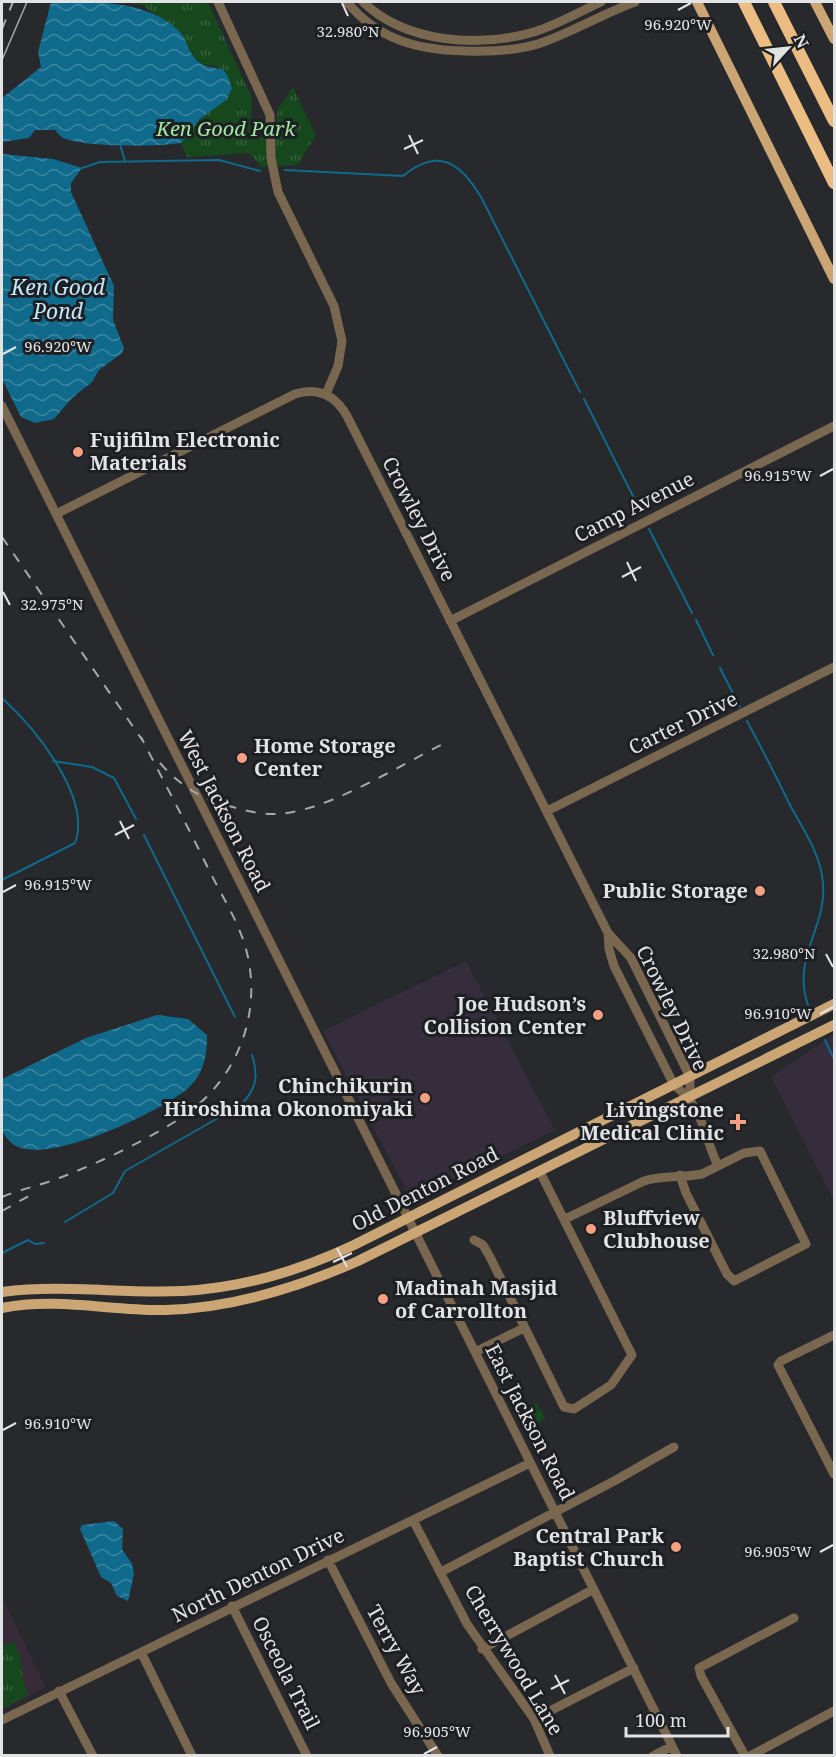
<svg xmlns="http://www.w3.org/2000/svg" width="836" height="1757" viewBox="0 0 836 1757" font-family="'Noto Serif',serif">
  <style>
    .commercial { fill: #352c3c }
    .education { fill: #382b39 }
    .grass { fill: url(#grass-tufts) }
    .cemetery { fill: url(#cemetery-stones) }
    .water { fill: url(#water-waves) }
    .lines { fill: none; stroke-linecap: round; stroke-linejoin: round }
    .stream { stroke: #0f6a8b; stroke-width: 2 }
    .minor { stroke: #7a6750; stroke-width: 9 }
    .major { stroke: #cba574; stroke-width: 10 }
    .highway { stroke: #ecbd82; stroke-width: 12 }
    .tram { stroke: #a6a8aa; stroke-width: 1.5 }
    .rail { stroke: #a6a8aa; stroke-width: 2; stroke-dasharray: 10 10; stroke-linecap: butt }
    .ticks { fill: none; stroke: #e2e3e5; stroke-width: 2 }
    .poi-dot { fill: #f2a081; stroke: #1e1f22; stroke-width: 2 }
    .labels { text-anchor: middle; stroke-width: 6; stroke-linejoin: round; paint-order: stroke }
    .park-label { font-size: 20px; font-style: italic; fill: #9fe9a1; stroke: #1e1f22 }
    .poi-label { font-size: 20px; font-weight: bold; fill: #e2e3e5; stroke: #1e1f22; text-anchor: end }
    .street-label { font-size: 20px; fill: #e2e3e5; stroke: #1e1f22 }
    .water-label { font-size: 21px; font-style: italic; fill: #c1e8fc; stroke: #1e1f22 }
    .ticks-label { font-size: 15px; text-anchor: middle; fill: #e2e3e5; stroke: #1e1f22; stroke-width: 6; stroke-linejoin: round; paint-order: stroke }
  </style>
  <defs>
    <pattern id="grass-tufts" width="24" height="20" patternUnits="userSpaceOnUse" patternTransform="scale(1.5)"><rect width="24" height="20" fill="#17471c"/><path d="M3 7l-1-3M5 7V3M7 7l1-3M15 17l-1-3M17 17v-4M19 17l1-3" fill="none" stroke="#38613d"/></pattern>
    <pattern id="cemetery-stones" width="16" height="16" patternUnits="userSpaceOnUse" patternTransform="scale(1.5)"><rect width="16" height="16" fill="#17471c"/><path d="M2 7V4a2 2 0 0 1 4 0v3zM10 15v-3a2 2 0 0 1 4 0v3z" fill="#38613d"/></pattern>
    <pattern id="water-waves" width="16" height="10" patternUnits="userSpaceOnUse" patternTransform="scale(1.5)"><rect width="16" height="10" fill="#0f6a8b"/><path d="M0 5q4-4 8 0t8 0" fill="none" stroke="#3d86a1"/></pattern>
  </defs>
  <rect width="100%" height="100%" fill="#27292c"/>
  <!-- commercial -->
  <path class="commercial" d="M466 961 555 1130 422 1196 410 1197 323 1031Z
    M834 1034V1201L771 1077Z"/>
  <!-- education -->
  <path class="education" d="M2 1597 46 1687 2 1710Z"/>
  <!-- grass -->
  <path class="grass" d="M120 2H208L252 98 250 131 261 138 275 133 278 109 293 87 316 135 298 165 262 167 249 153 187 157 181 143 200 119 226 100 220 67 201 64 192 55 180 32 142 5Z
    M13 1641 20 1655 23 1678 28 1695 2 1709V1666L5 1664H2V1647Z"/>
  <!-- cemetery -->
  <path class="cemetery" d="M537 1403 545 1419 528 1430 520 1412Z"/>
  <!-- water -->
  <path class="water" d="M51 2C95 1 149 0 180 32 188 42 189 56 200 63 218 74 224 58 232 89L226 100 200 119 181 143C157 147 88 147 66 139 61 138 58 133 55 130H35L29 138 2 142V98L41 67 38 52Z
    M2 154 53 159 82 168 71 183V192L114 286 113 320 124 348 122 353 99 370 92 382 72 398 54 419 35 423 21 417 2 379Z
    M157 1015 188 1019 207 1035C207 1055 204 1075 187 1089 159 1112 48 1166 14 1145 9 1142 5 1135 2 1131V1079L86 1038Z
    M114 1521 123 1529 122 1549 132 1564 134 1574 128 1601 117 1596 111 1583 101 1577 80 1529 82 1525Z"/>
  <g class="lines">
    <!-- stream -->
    <path class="stream" d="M119 141 125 161
      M82 168 100 162 219 160 260 171
      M285 170 403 176C438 147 460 162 481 197L580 392
      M584 399 641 512
      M649 529 692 613
      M696 620 713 655
      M720 668 740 707
      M2 698C34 727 92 797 75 843L2 880
      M747 721C762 749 777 778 791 807 804 830 821 856 823 883 827 929 790 958 809 1008
      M53 761 92 767 114 778 136 819
      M144 835 235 1017
      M825 1040 834 1059
      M65 1222 113 1193 125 1171 241 1105C256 1089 259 1077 252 1055
      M2 1253 28 1240 35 1244 44 1243"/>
    <!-- minor -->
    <path class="minor" d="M218 2 270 115 271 158 278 192 334 306 342 341 338 366 326 394
      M347 2C378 40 418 50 465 51 490 52 514 51 538 44 571 33 602 14 635 2
      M363 2C406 43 478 48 534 32 557 25 579 12 601 2
      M2 406 677 1756
      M56 514 295 394C318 387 335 395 347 416L608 933 631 958 690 1077V1097
      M450 621 834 426
      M547 811 834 667
      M608 933 609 949 614 966 674 1085C705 1109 702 1132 718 1166
      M565 1219 644 1181C663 1175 683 1178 702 1174L744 1153 760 1151 806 1244 734 1281 727 1274 686 1193 680 1175
      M474 1240 483 1245 490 1257 564 1407 574 1409 611 1385 632 1355 540 1172
      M834 1335 781 1361 778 1365 834 1474
      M475 1352 524 1328
      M413 1520 467 1624 534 1719 550 1756
      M328 1560 391 1683 438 1756
      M441 1572 616 1480 674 1447
      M232 1606 307 1756
      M482 1649 594 1589
      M141 1652 192 1756
      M59 1691 93 1756
      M534 1719 634 1668
      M2 1720 530 1463
      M653 1756 672 1746
      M745 1756 701 1676 699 1668 794 1618
      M750 1756 834 1711"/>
    <!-- major -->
    <path class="major" d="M697 2 834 279
      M815 2 834 39
      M2 1292C65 1284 121 1294 183 1291 243 1288 301 1270 354 1245L834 1004
      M2 1308C56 1297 111 1311 165 1310 233 1308 297 1288 358 1261L834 1025"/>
    <!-- highway -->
    <path class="highway" d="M744 2 834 183
      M774 2 834 121"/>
    <!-- tram -->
    <path class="tram" d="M2 60 27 2"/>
    <!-- rail -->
    <path class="rail" d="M2 29 13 2
      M2 537 145 744
      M160 763C180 786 203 800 233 807 246 811 260 814 274 814 323 814 398 766 443 744
      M2 1197C21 1189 42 1185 62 1177 100 1162 141 1143 176 1121 235 1085 264 1016 246 949 238 920 220 893 207 866 186 823 163 780 141 737
      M2 1211 36 1192"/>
  </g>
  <!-- ticks -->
  <path class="ticks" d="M342 3 348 16M678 10 691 3M409 135 418 154M404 149 423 140M3 354 16 347M820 476 833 469M627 562 636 581M622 577 641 567M3 592 10 605M120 821 129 839M115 835 134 825M3 892 16 885M826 954 833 967M820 1014 833 1007M337 1248 347 1267M333 1262 352 1253M3 1430 16 1423M820 1552 833 1545M555 1675 565 1694M551 1689 569 1680M424 1754 437 1747"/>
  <!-- markers -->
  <g class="poi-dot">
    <circle cx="78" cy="452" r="6"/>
    <circle cx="242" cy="758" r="6"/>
    <circle cx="760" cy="891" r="6"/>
    <circle cx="598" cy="1015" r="6"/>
    <circle cx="425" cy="1098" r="6"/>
    <path d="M735 1113h6v6h6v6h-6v6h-6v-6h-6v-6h6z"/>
    <circle cx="591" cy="1229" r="6"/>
    <circle cx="383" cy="1299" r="6"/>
    <circle cx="676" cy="1547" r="6"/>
  </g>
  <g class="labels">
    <!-- park labels -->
    <g class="park-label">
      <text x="226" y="136">Ken Good Park</text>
    </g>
    <!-- poi labels -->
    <g class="poi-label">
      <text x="90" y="447" text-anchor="start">Fujifilm Electronic<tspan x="90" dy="23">Materials</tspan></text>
      <text x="254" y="753" text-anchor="start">Home Storage<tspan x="254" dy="23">Center</tspan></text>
      <text x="748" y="898">Public Storage</text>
      <text x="586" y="1011">Joe Hudson’s<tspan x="586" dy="23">Collision Center</tspan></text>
      <text x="413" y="1093">Chinchikurin<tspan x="413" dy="23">Hiroshima Okonomiyaki</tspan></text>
      <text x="724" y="1117">Livingstone<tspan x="724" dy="23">Medical Clinic</tspan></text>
      <text x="603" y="1225" text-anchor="start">Bluffview<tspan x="603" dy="23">Clubhouse</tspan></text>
      <text x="395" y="1295" text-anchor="start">Madinah Masjid<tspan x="395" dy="23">of Carrollton</tspan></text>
      <text x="664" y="1543">Central Park<tspan x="664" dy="23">Baptist Church</tspan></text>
    </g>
    <!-- street labels -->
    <g class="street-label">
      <text transform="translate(634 507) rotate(-27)" y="7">Camp Avenue</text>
      <text transform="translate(419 519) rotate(63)" y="7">Crowley Drive</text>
      <text transform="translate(683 723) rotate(-26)" y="7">Carter Drive</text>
      <text transform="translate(224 811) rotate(63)" y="7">West Jackson Road</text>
      <text transform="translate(672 1008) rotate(64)" y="7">Crowley Drive</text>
      <text transform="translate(425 1189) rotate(-27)" y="7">Old Denton Road</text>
      <text transform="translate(530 1422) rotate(63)" y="7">East Jackson Road</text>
      <text transform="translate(258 1575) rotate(-26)" y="7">North Denton Drive</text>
      <text transform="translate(396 1650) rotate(61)" y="7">Terry Way</text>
      <text transform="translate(514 1660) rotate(59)" y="7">Cherrywood Lane</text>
      <text transform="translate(286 1673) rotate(63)" y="7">Osceola Trail</text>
    </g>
    <!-- water labels -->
    <g class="water-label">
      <text x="58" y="295">Ken Good<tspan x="58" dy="24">Pond</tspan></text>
    </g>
  </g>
  <g class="ticks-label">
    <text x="678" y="30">96.920°W</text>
    <text x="348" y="37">32.980°N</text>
    <text x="58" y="352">96.920°W</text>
    <text x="778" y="481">96.915°W</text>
    <text x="52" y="610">32.975°N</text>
    <text x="58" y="890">96.915°W</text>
    <text x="784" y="959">32.980°N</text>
    <text x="778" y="1019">96.910°W</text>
    <text x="58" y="1429">96.910°W</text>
    <text x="778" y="1557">96.905°W</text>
    <text x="437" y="1737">96.905°W</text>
  </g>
  <!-- border -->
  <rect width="836" height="1757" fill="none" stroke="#e2e3e5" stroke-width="6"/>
  <!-- north arrow -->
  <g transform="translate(788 48) rotate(63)" stroke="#1e1f22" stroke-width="4.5" paint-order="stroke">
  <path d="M0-4.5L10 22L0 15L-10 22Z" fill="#e2e3e5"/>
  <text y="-9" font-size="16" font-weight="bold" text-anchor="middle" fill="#e2e3e5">N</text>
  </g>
  <!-- scale -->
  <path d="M626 1727v9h102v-9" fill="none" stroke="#e2e3e5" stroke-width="3"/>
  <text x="635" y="1727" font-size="18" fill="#e2e3e5" stroke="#1e1f22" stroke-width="4.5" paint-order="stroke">100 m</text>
</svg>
